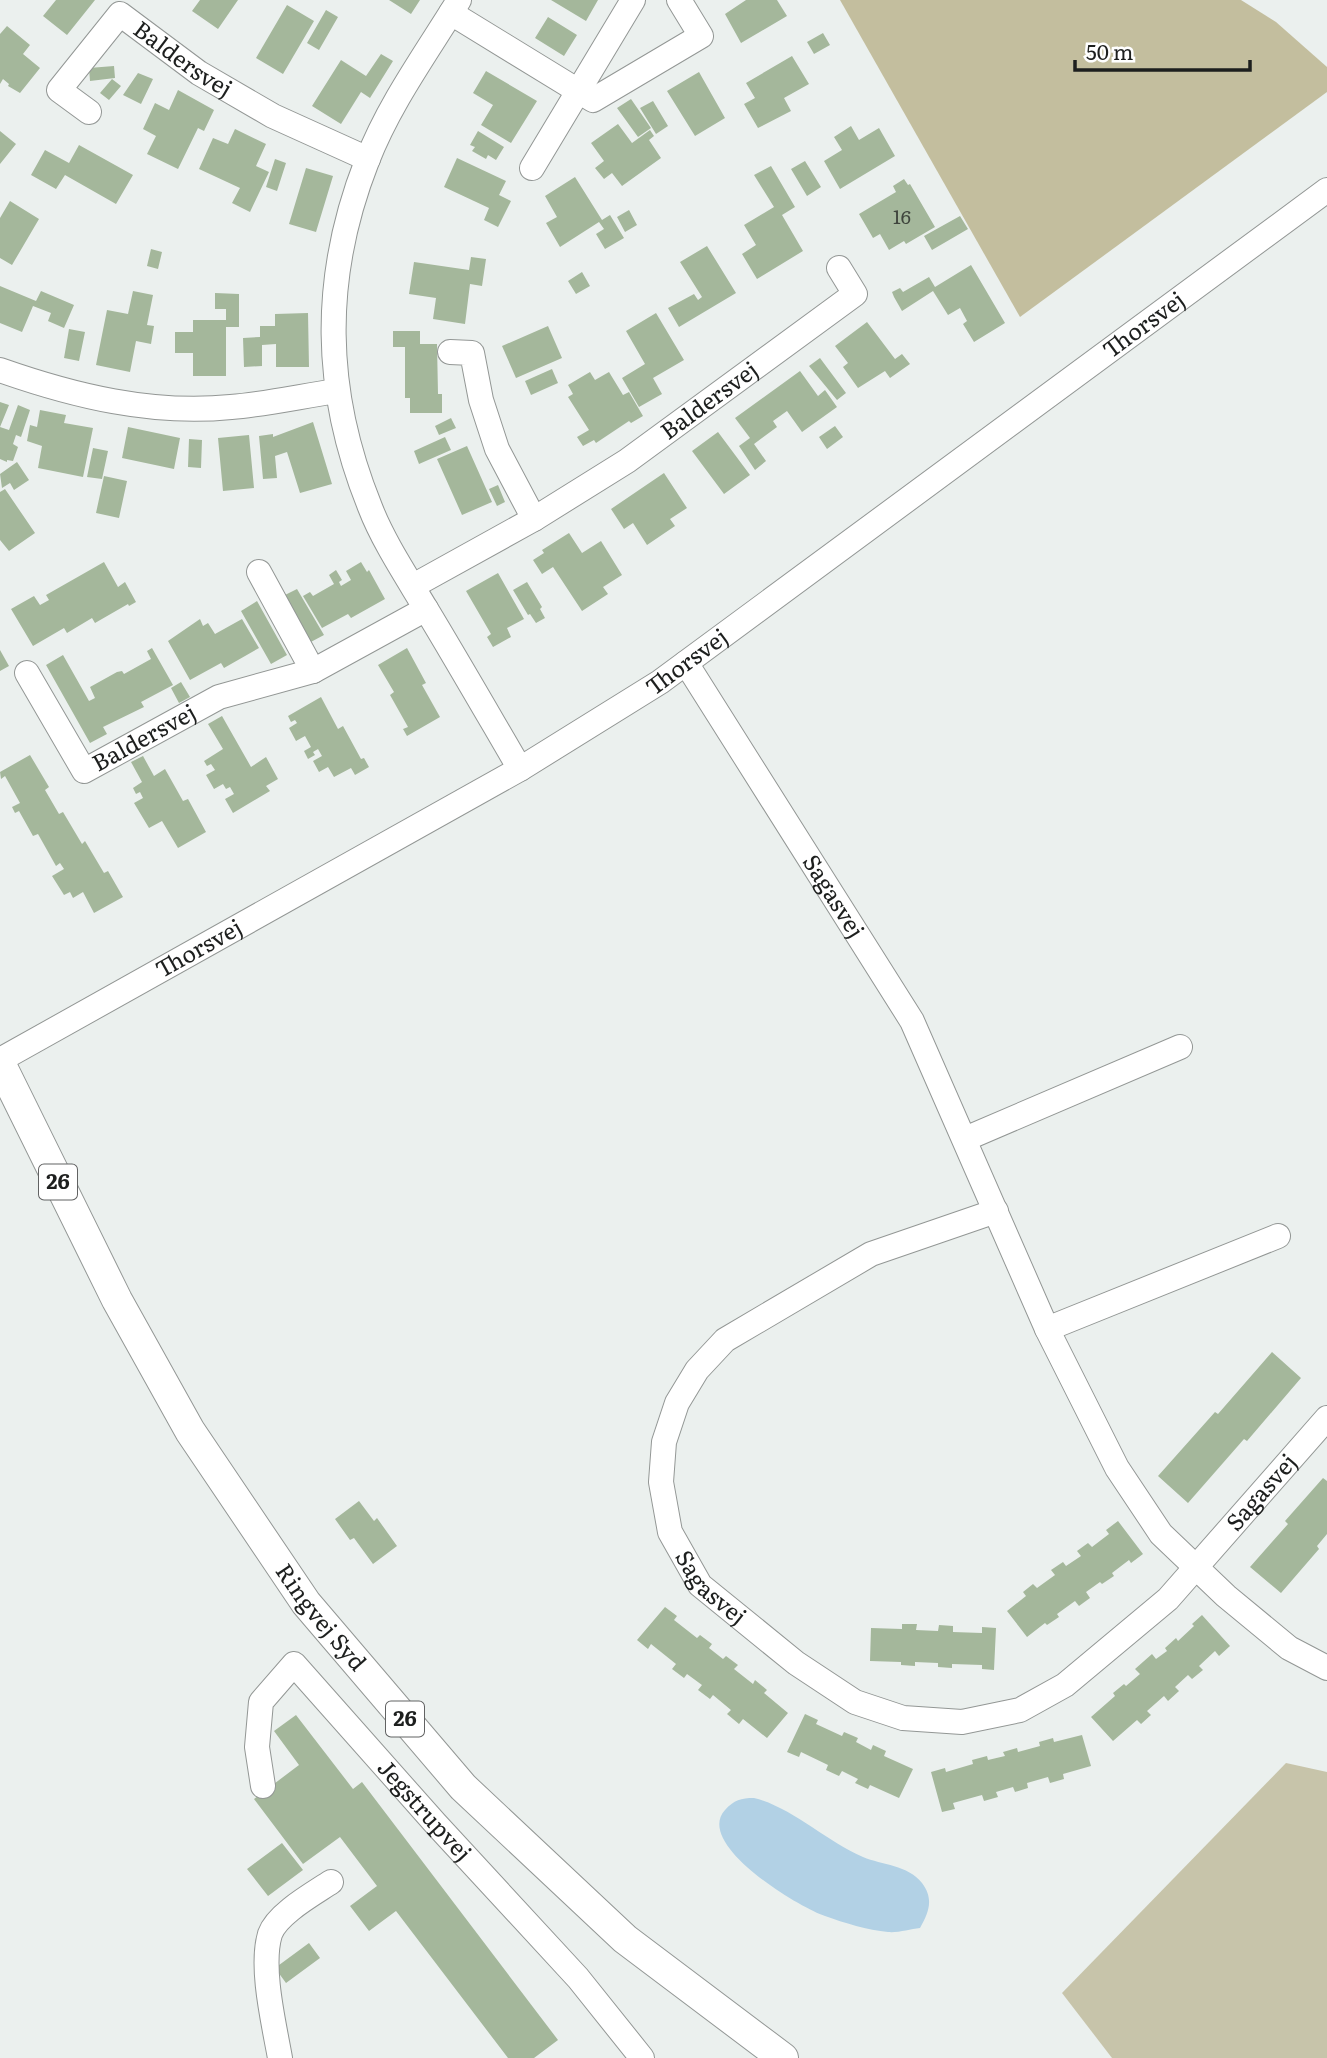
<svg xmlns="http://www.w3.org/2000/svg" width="1327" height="2058" viewBox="0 0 1327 2058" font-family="Literata,serif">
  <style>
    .green { fill: #c7c4aa }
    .forest { fill: #c3be9e }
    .water { fill: #b2d1e5 }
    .building { fill: #a4b79b }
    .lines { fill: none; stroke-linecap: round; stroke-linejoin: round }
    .minor-casing { stroke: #939795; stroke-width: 26 }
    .major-casing { stroke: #939795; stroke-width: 32 }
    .minor { stroke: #fff; stroke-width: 24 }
    .major { stroke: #fff; stroke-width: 30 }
    .labels { text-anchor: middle; stroke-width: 7; stroke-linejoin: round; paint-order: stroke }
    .number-label { font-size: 19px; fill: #3f453d }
    .shield { fill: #fff; stroke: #616262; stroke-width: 2 }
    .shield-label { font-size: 21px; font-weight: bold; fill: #1d1f1e }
    .street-label { font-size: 23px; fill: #1d1f1e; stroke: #fff }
  </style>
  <rect width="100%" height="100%" fill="#ebf0ee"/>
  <!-- green -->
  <path class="green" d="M1286 1763 1327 1772V2058H1112L1062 1993Z"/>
  <!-- forest -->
  <path class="forest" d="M840 0H1241L1276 22 1327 67V92L1020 317Z"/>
  <!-- water -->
  <path class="water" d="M754 1798C791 1807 826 1841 863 1857 882 1865 908 1865 922 1883 934 1899 929 1912 920 1928 910 1929 898 1933 888 1932 868 1930 844 1923 825 1916 798 1907 694 1844 725 1810 734 1800 741 1798 754 1798Z"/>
  <!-- building -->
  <path class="building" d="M56 0H95L67 35 43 16Z
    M200 0H238L218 29 192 11Z
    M389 0H420L411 14Z
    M551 0H598L586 21Z
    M746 0H777L787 16 741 43 725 14Z
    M287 5 314 21 283 74 256 58Z
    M326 10 338 17 319 50 307 43Z
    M548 17 577 35 564 56 535 38Z
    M7 26 30 45 23 54 40 68 20 93 8 86 9 84 3 79 0 84V34Z
    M823 33 830 45 814 54 807 42Z
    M381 54 393 61 370 98 361 92 341 124 312 106 341 60 366 76Z
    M792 56 809 84 784 98 791 111 758 128 744 104 755 98 746 83Z
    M114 66 115 78 90 81 89 68Z
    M486 71 537 101 511 143 481 125 493 105 473 93Z
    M699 72 725 118 695 136 667 91Z
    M138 73 153 79 141 104 123 95Z
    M112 79 121 86 109 100 100 93Z
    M178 90 214 110 204 131 198 128 178 169 147 154 156 136 143 129 155 103 169 110Z
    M631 99 651 128 638 137 617 108Z
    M653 101 668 126 656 134 640 108Z
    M618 124 632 143 650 130 654 136 649 140 661 158 622 186 612 173 604 179 595 168 604 161 591 143Z
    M851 126 859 140 879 128 895 156 840 189 824 161 842 150 834 137Z
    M235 129 266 144 256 166 269 172 250 212 232 203 240 188 199 169 213 138 228 144Z
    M0 131 16 144 0 164Z
    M478 131 504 147 496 160 488 155 486 159 472 151 475 147 470 145Z
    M79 145 133 175 116 204 65 175 56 189 31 175 45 150 69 163Z
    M457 158 506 181 499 195 511 201 498 227 484 220 489 208 444 187Z
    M275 159 286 163 277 191 266 187Z
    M805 161 821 187 807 196 791 169Z
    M771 166 795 207 782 215 803 251 757 279 742 254 756 245 744 225 774 207 754 175Z
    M306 168 333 176 316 232 289 224Z
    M575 177 602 220 610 215 624 238 605 249 596 234 604 229 599 222 560 247 546 223 557 217 545 196Z
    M904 179 908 185 910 184 935 227 906 244 904 241 889 250 880 234 873 238 859 214 896 192 893 186Z
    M10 201 39 219 12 265 0 258V218Z
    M629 210 637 225 625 232 617 217Z
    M960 216 968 229 932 250 924 236Z
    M707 246 736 293 679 327 668 308 694 294 698 300 702 297 680 262Z
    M151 249 162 252 158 269 147 266Z
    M471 257 486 259 482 286 470 284 465 324 433 319 436 298 409 294 414 262 469 270Z
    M971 265 1005 323 974 342 963 324 967 321 960 308 948 315 933 291 902 311 894 297 892 292 900 288 903 292 929 277 935 287Z
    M582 272 590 286 576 294 568 281Z
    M0 286 36 301 41 291 74 305 64 328 48 321 51 313 33 306 22 332 0 323Z
    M133 291 153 295 147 325 154 326 151 344 136 341 130 372 96 365 107 310 128 314Z
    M215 293 239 294V327H226V376H193V353H175V332H193V320H226V309H215Z
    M308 313 309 367H276V344L262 345V366L244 367 243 338 260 337V326H275V314Z
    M656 313 684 360 653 378 662 394 639 407 622 378 645 364 626 331Z
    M867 322 895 359 902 354 910 364 890 378 885 371 858 388 843 367 848 363 835 346Z
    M548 326 562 358 516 378 502 346Z
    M69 329 85 332 79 361 64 358Z
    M393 331H420V344H437L438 394H442V413H410V398H405V347H393Z
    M820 358 846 393 837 400 809 366Z
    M552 369 558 383 531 395 525 381Z
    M800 371 818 396 825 390 837 407 802 432 787 411 773 421 777 427 754 444 766 461 755 470 739 446 750 438 735 418Z
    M590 372 595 380 609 372 623 395 629 392 643 416 631 423 629 421 596 443 594 440 583 446 577 437 589 430 568 397 573 394 568 385Z
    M0 402 9 405 0 427Z
    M18 405 30 410 21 437 16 435 13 444 18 447 13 461 7 460V462L0 459V427L9 430Z
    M40 410 66 415 64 423 93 428 83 477 38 468 42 446 27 441 30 425 37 427Z
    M451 418 456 428 439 435 435 426Z
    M313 422 332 484 300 493 287 452 275 456 277 478 263 479 259 436 273 434V437Z
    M835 426 843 437 827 449 819 437Z
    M128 427 180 438 174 469 122 458Z
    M718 432 750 475 724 494 692 451Z
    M249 435 254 488 223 491 218 438Z
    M445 437 451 450 419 464 414 451Z
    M189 439 202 440 201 468 188 467Z
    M467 446 492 502 462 515 437 459Z
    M93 448 108 451 102 479 87 477Z
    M17 462 29 480 14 490 10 483 2 488 0 474Z
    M664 473 687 508 670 519 675 526 647 545 633 523 624 529 611 509Z
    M104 476 127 481 119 518 96 513Z
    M498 485 505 502 497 506 489 489Z
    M5 489 35 533 9 551 0 540V492Z
    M569 533 582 553 601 541 622 575 603 587 608 594 582 611 553 567 542 574 533 560 544 553 542 550Z
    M104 562 118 587 125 582 136 602 129 606 128 604 95 623 92 618 67 633 64 628 33 646 11 609 34 596 40 605 49 600 46 595Z
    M361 562 367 572 369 570 385 599 351 618 348 614 322 628 303 596 310 592 313 596 334 584 329 575 336 570 342 580 339 582 341 586 351 580 346 571Z
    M498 573 524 619 507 628 511 637 493 647 487 637 491 634 466 591Z
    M527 582 542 607 540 609 545 618 536 623 530 614 528 615 513 590Z
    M297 589 324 635 307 644 281 597Z
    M257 601 287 655 271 664 241 611Z
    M200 619 203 626 208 623 215 634 242 619 259 648 224 668 221 663 190 680 168 641Z
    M152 648 173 685 141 702 144 707 103 727 107 734 90 743 46 665 63 655 89 701 95 698 90 687 117 672 122 671 124 674 151 659 147 651Z
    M407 648 426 683 422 685 440 717 407 736 403 729 408 727 390 695 394 692 378 665Z
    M0 650 9 666 0 671Z
    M181 682 190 697 179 703 171 688Z
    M321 697 338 729 343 726 361 759 364 758 369 767 355 775 351 768 334 777 328 767 319 772 313 761 322 756 318 749 313 752 315 755 308 759 304 751 311 747 305 736 296 741 289 728 297 723 295 720 291 722 288 716Z
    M222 716 251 767 266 757 278 779 266 786 270 791 233 813 225 799 234 794 230 787 226 789 223 784 214 789 206 775 215 770 211 764 207 766 204 761 223 749 208 724Z
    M30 755 49 787 45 790 59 814 63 812 82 844 85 841 104 873 108 871 123 897 94 913 83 892 73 898 70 892 64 895 52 876 64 869 60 863 56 866 38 834 33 836 19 811 15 813 12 807 20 803 5 776 1 779 0 772Z
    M143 756 154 776 165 769 183 801 188 799 206 832 178 848 162 821 149 828 134 803 143 798 140 792 136 794 133 788 142 782 131 762Z
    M1272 1352 1301 1378 1247 1441 1244 1439 1188 1503 1158 1476 1215 1412 1218 1414Z
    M1323 1478 1327 1481V1534L1317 1546 1319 1549 1281 1593 1250 1567 1288 1524 1285 1521Z
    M359 1501 374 1521 377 1518 397 1546 373 1564 354 1538 350 1540 335 1519Z
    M1118 1521 1143 1554 1131 1563 1129 1560 1112 1573 1114 1576 1102 1584 1100 1582 1086 1592 1090 1598 1079 1606 1075 1601 1057 1614 1059 1617 1047 1625 1045 1623 1027 1637 1007 1611 1026 1596 1023 1592 1033 1584 1037 1588 1055 1575 1051 1570 1063 1562 1066 1566 1081 1556 1077 1551 1088 1543 1092 1547 1109 1534 1106 1530Z
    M665 1607 677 1616 674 1620 697 1638 700 1635 712 1644 709 1648 723 1659 726 1656 738 1665 734 1669 753 1684 755 1680 767 1690 764 1693 788 1713 767 1738 743 1719 739 1724 727 1714 731 1710 713 1695 710 1699 698 1690 702 1685 687 1674 684 1678 672 1669 676 1664 651 1644 648 1649 637 1640Z
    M1202 1615 1230 1646 1219 1656 1215 1651 1199 1666 1203 1670 1192 1679 1188 1675 1175 1687 1179 1691 1168 1701 1164 1696 1147 1711 1151 1715 1141 1724 1137 1720 1113 1741 1091 1717 1115 1696 1113 1693 1124 1684 1126 1686 1140 1674 1135 1669 1152 1654 1156 1659 1167 1651 1165 1648 1176 1638 1178 1641 1194 1626 1192 1624Z
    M902 1624H917L916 1630 938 1631 939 1625 953 1626V1632L982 1633V1627L996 1628 994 1670 982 1669V1665L952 1664V1668L938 1667V1663L915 1662V1666L901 1665V1662L870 1661 871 1628 902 1629Z
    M805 1714 818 1720 816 1724 842 1736 844 1732 858 1738 856 1742 871 1750 873 1745 886 1751 884 1756 913 1769 899 1798 870 1785 868 1789 855 1783 858 1779 842 1771 839 1776 826 1770 828 1765 801 1752 799 1757 787 1752Z
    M296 1715 353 1789 362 1782 558 2040 534 2058H508L396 1911 369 1931 350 1906 377 1886 340 1837 303 1864 254 1799 299 1765 274 1731Z
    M1082 1735 1091 1766 1063 1774 1064 1779 1050 1783 1048 1777 1027 1783 1028 1788 1015 1792 1013 1787 996 1792 998 1797 984 1801 982 1795 953 1803 955 1809 942 1812 931 1772 945 1768 946 1772 973 1764 972 1760 987 1756 988 1760 1005 1756 1003 1752 1017 1748 1018 1752 1040 1746 1039 1742 1053 1738 1054 1742Z
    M282 1843 303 1870 268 1896 247 1869Z
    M309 1943 320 1958 286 1983 275 1968Z"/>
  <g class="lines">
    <!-- minor casing -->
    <g class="minor-casing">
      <g id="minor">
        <path d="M459 0C427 52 389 104 367 161 321 278 323 391 370 507 383 541 407 577 426 609 458 662 489 716 520 769"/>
        <path d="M451 13 593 100 701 36 679 0"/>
        <path id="s1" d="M89 112 59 90 120 14 199 73 273 116 368 159"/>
        <path d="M532 168 633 0"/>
        <path d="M450 352 472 353 481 400 497 449 534 519"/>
        <path d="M0 370C74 396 152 415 231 407 267 404 302 396 337 391"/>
        <path d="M259 572 313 671"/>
        <path id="s2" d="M413 586 534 519 627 461 855 294 839 268"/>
        <path id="s3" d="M686 663 912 1021 1047 1329 1117 1468 1161 1534 1226 1596 1289 1648 1327 1668"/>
        <path id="s4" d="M27 673 84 771 219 697 313 671 426 609"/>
        <path id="s5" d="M0 1060 520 769 660 682 1327 190"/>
        <path d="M965 1139 1180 1047"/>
        <path id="s6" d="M996 1211 871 1254 725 1340 697 1370 677 1403 664 1442 661 1482 670 1532 700 1585 796 1663 855 1702 903 1718 962 1722 1020 1710 1065 1685 1168 1599 1327 1418"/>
        <path d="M1047 1329 1278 1236"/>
        <path id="s7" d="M263 1786 257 1747 261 1702 294 1664 435 1823 578 1978 642 2058"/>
        <path d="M280 2058C274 2024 260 1967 270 1934 277 1914 313 1894 331 1882"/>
      </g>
    </g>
    <!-- major casing -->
    <g class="major-casing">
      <g id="major">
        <path id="s8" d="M0 1063 117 1300 190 1431 306 1603 463 1787 625 1939 783 2058"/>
      </g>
    </g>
    <!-- minor -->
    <use href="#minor" class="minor"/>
    <!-- major -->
    <use href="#major" class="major"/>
  </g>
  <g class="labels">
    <!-- number labels -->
    <g class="number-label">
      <text x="902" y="224">16</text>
    </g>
    <!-- shield labels -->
    <g class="shield">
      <rect x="39" y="1164.5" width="38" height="35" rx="5"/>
      <rect x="386" y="1701.5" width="38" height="35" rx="5"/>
    </g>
    <g class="shield-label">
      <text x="58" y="1189">26</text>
      <text x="405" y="1726">26</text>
    </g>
    <!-- street labels -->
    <g class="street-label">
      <text dy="8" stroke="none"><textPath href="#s1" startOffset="212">Baldersvej</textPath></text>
      <text dy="8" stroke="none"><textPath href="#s5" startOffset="1362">Thorsvej</textPath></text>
      <text dy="8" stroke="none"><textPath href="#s2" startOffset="350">Baldersvej</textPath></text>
      <text dy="8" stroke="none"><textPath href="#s5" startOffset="794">Thorsvej</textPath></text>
      <text dy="8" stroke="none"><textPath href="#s4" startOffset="182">Baldersvej</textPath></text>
      <text dy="8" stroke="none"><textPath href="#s3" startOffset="276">Sagasvej</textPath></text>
      <text dy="8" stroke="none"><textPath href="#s5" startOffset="228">Thorsvej</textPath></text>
      <text dy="8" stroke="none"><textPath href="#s6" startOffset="1265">Sagasvej</textPath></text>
      <text dy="8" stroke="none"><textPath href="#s6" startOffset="583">Sagasvej</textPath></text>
      <text dy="8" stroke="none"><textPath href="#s8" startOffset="642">Ringvej Syd</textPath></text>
      <text dy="8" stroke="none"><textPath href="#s7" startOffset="331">Jegstrupvej</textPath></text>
    </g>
  </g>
  <!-- scale -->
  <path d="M1075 60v10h175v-10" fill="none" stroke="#1d1f1e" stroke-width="3.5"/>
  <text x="1086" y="60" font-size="21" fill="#1d1f1e" stroke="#ffffff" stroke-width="5" paint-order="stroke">50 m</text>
</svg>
